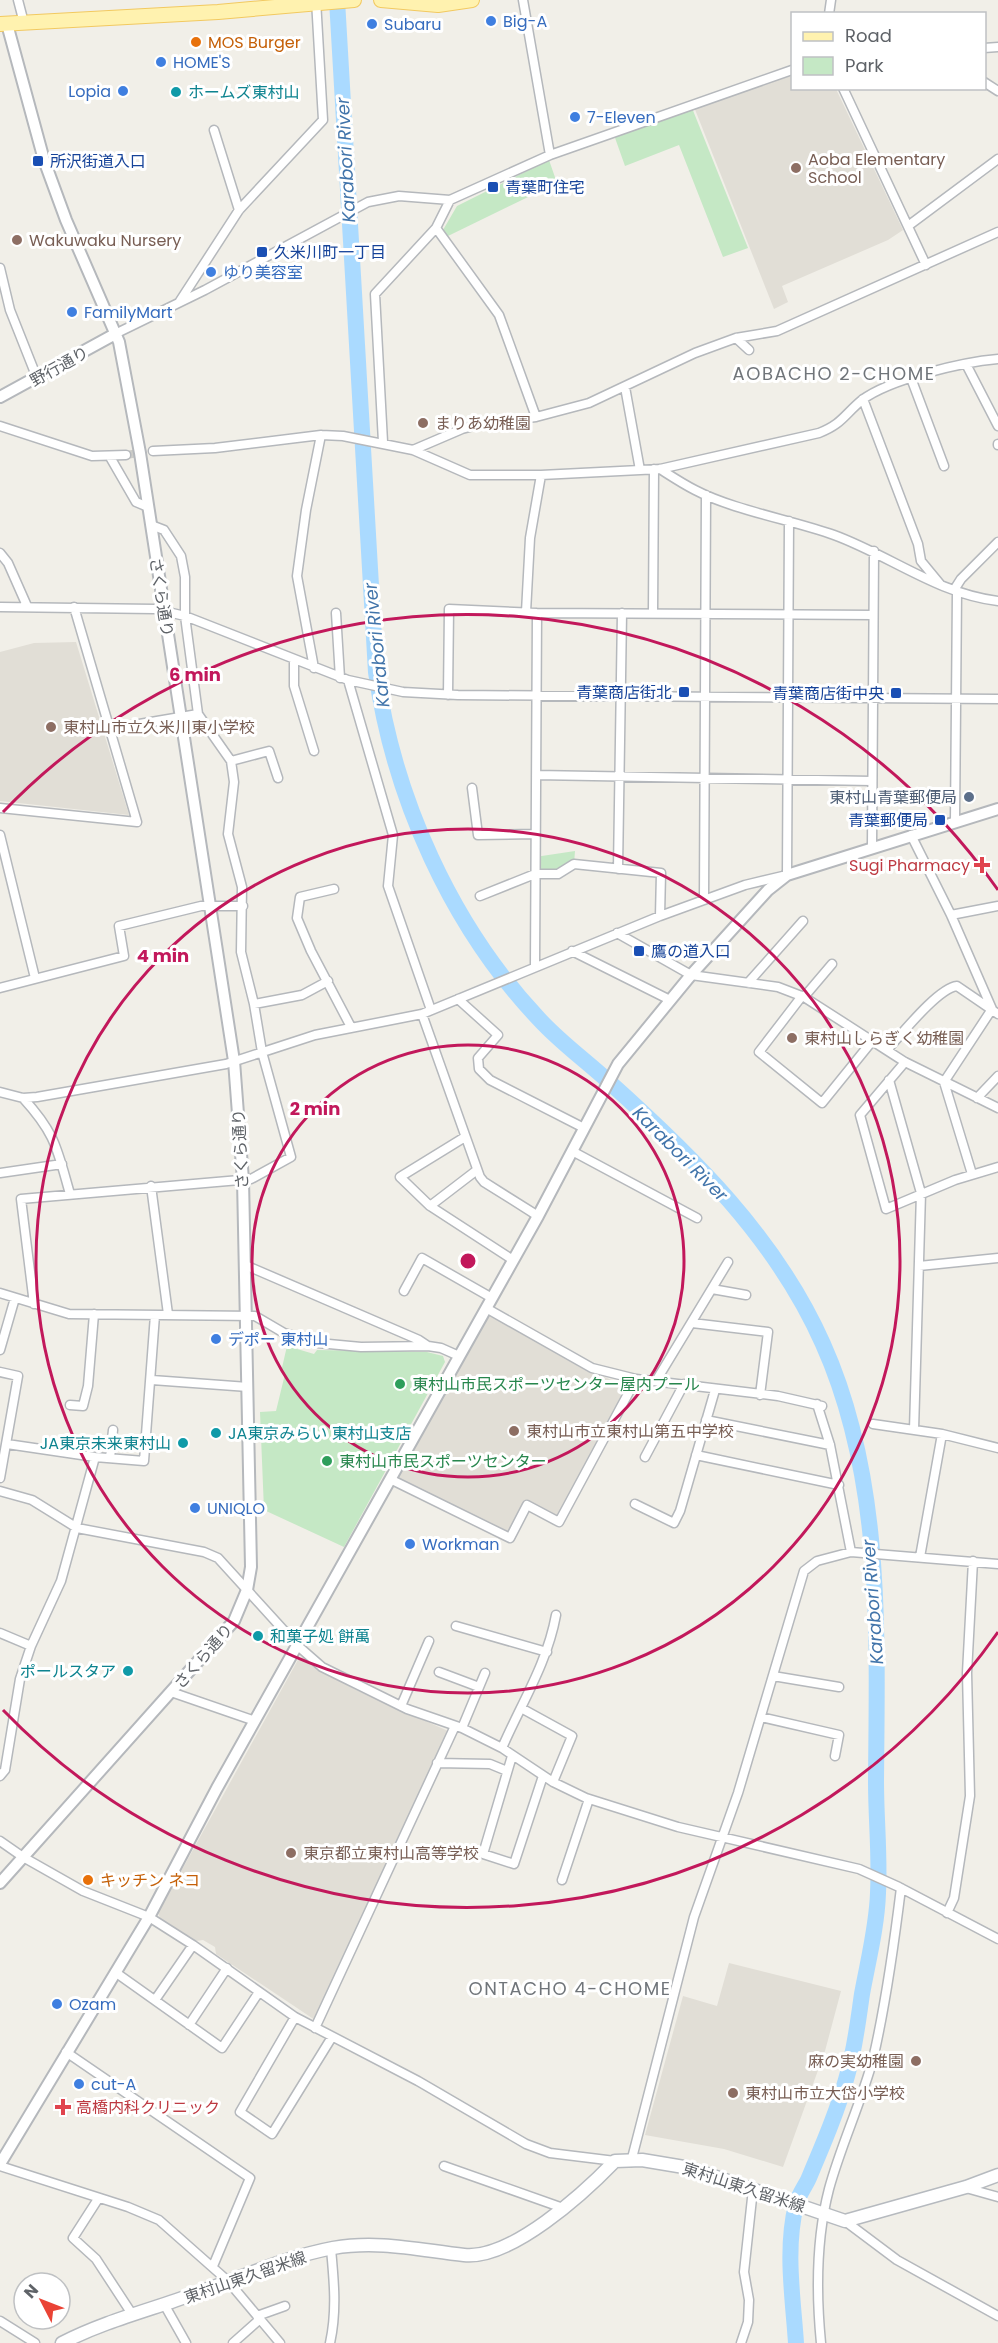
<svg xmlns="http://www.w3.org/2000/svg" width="998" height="2343" viewBox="0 0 998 2343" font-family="Poppins,'Noto Sans JP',sans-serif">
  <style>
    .education { fill: #e1ded6 }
    .green { fill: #c5e8c5 }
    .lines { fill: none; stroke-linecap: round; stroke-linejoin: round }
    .river { stroke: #aadaff; stroke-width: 16 }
    .minor-tunnel { stroke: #ccccc8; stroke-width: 8; stroke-dasharray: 8 4; stroke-linecap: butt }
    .minor-casing { stroke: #b5b8bc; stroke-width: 11 }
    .tertiary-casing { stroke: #b5b8bc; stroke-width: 14 }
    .secondary-casing { stroke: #b6babf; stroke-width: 15 }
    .primary-casing { stroke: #f2c960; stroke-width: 16 }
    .minor { stroke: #fff; stroke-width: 8 }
    .tertiary { stroke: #fff; stroke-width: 10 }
    .secondary { stroke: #fff; stroke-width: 12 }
    .primary { stroke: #fff2af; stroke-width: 14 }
    .ring { fill: none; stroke: #c2185b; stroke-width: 3 }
    .shop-dot { fill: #3f7fe0; stroke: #fff; stroke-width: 2 }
    .food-dot { fill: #e8710a; stroke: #fff; stroke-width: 2 }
    .culture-dot { fill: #0f9aa8; stroke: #fff; stroke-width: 2 }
    .transit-dot { fill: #1a4fb4; stroke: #fff; stroke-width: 2 }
    .education-dot { fill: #8d6e63; stroke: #fff; stroke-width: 2 }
    .service-dot { fill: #5c6f8a; stroke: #fff; stroke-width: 2 }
    .health-dot { fill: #e0444e; stroke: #fff; stroke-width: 2 }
    .leisure-dot { fill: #2e9e5b; stroke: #fff; stroke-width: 2 }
    .labels { text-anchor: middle; stroke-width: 6; stroke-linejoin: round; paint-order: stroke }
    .shop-label { font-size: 16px; fill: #366cbe; stroke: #fff; text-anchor: start }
    .food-label { font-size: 16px; fill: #c56008; stroke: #fff; text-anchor: start }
    .culture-label { font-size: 16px; fill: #0d838f; stroke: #fff; text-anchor: start }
    .education-label { font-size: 16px; fill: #785e54; stroke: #fff; text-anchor: start }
    .transit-label { font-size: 16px; fill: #164399; stroke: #fff; text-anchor: start }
    .street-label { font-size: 16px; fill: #5f6368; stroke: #fff }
    .service-label { font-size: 16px; fill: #4e5e75; stroke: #fff; text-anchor: end }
    .health-label { font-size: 16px; fill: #be3a42; stroke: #fff; text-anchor: end }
    .leisure-label { font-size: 16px; fill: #27864d; stroke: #fff; text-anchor: start }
    .water-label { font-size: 18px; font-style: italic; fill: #4174aa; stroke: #fff }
    .neighbourhood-label { font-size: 18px; letter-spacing: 1.5px; fill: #70757a; stroke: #fff }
    .centre { fill: #c2185b; stroke: #fff; stroke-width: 3 }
    .ring-label { font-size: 18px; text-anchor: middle; font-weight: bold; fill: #c2185b; stroke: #fff; stroke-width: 6; stroke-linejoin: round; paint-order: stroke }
  </style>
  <rect width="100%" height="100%" fill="#f1efe8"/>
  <!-- education -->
  <path class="education" d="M792 76V88L836 89 903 230 888 240 782 286 788 302 774 309 694 107 753 86Z
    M76 642 129 815 0 801V652L34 643Z
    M490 1314 591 1371 616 1382 631 1383 557 1518 526 1501 509 1534 396 1480Z
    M305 1657 318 1669 356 1690 448 1731 315 2020 216 1954 215 1947 203 1940 196 1941 160 1918 158 1913 299 1658Z
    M729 1963 841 1991 825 2051 783 2167 724 2149 645 2135 683 1996 717 2006Z"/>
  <!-- green -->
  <path class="green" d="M692 108 748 248 723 257 679 145 625 166 614 135Z
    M549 160 557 183 448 236 443 230 457 206Z
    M575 851 574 864 558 874H535V857Z
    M287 1346 314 1354 317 1350 427 1352 443 1356 445 1362 344 1547 264 1510 260 1412 276 1411 285 1374 281 1372Z"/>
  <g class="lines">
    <!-- river -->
    <path class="river" d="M337 0 376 672C394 798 451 926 539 1019 560 1042 585 1060 608 1081 693 1157 776 1238 823 1344 884 1480 877 1637 876 1782 876 1819 880 1856 878 1893 877 1926 868 1961 862 1994 858 2021 855 2049 847 2076 838 2110 822 2147 808 2180 804 2188 798 2196 796 2205 785 2249 793 2298 796 2343"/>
    <!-- minor-tunnel -->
    <path class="minor-tunnel" d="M126 455 153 451"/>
    <!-- minor casing -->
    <g class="minor-casing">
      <path id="minor" d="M18 0 24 23
        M523 0 550 155
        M829 14 831 0
        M984 48 998 47
        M984 82 998 91
        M843 88 926 265
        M214 130 239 210
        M908 226 998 159
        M436 228 499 315 536 417
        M0 268 10 310 37 378
        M180 301 239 210 323 120 316 0
        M117 333 205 290 368 202 399 196 450 200 550 155 792 70
        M736 338 749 350
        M966 364 998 426
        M911 378 944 466
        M625 387 640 470
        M863 399 918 544 921 561 940 584
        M0 426 92 456 126 455
        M383 442 375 294 436 228 450 200
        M998 444V445
        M413 450 462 429 485 423 536 417 589 403 695 353 736 338 777 331 998 232
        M153 451 215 448 321 435 343 436 413 450 470 475H541L660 469 819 433C842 424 844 415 862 400 890 379 963 362 998 359
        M110 457 136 502 148 507
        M660 469C671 476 683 484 695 490 733 510 792 520 834 535 889 555 938 594 998 601
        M0 553 8 563 27 606
        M954 590 961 579 998 542
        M0 607 155 609 185 616 348 680 403 692 458 695 998 699
        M526 612 530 538 541 475
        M336 613 340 678
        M653 613 654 469
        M294 661V686L314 751
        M314 668 297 576 306 510 321 435
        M348 680 393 835 388 886 431 1010
        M448 695 449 609 537 613 873 615
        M110 729 198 714
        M231 761 269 751 278 778
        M536 775 872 781
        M472 788 478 835 535 834
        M0 808 137 822 74 607
        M955 821 957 591
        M0 835 35 978
        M911 835 951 915 992 1009 944 1082 972 1174
        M872 847 874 551
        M618 869 622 613
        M334 889 300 897 297 918 311 951 351 1027
        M480 896 535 874H558L574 864 661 873 660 916
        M704 900 706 495
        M951 915 998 906
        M617 933 691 975 778 987 804 997 905 1062 998 1108
        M572 951 670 1000
        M535 966 537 613
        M748 983 803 921
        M0 988 124 956 119 926 201 906H243
        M802 996 759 1052 822 1103 873 1040
        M804 997 832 964
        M458 999 498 1035 478 1058 479 1069 490 1080 584 1128
        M254 1004 302 995 328 981
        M422 1014 480 1177 484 1182 538 1216
        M887 1050C901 1035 938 988 957 986L998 1014
        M905 1062 860 1115 886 1209 955 1180 998 1167
        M889 1080 921 1193 914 1430
        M0 1092 23 1098 37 1097 226 1064 315 1035 422 1014 660 916 745 885 787 875 789 521
        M23 1098C56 1134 57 1149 70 1194
        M977 1098 998 1076
        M465 1137 400 1177 430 1206 513 1260
        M572 1151 697 1218
        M0 1173 62 1164
        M151 1186 168 1314
        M430 1206 477 1170
        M245 1265 419 1340 428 1346
        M919 1266 998 1258
        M712 1289 746 1295
        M404 1291 422 1258 492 1298
        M0 1293 69 1314 255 1316 284 1333 318 1343 361 1347 428 1346 441 1348 459 1356
        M34 1304 21 1199 251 1179 291 1157 262 1052 254 1004 241 952 242 887 228 834 234 782 231 761 198 714 185 616V577L181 556 164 530 151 525
        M486 1308 592 1368 636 1379 778 1396 822 1406
        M692 1323 768 1332 760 1395
        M0 1350 15 1298
        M0 1372 18 1376 0 1478
        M152 1380 248 1387
        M656 1381 728 1262
        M817 1404 830 1445 851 1552
        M70 1405 83 1406 88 1386 94 1314
        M706 1420 830 1445
        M873 1424 942 1434 998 1448
        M7 1444 95 1457 144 1461 155 1315
        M696 1455 839 1485
        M645 1457 684 1384
        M110 1458 113 1430
        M392 1480 510 1538 527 1505 559 1522 636 1379
        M0 1491 32 1500 77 1528 204 1552 218 1558 298 1646 322 1667 407 1709 462 1728 502 1748 553 1782 586 1798 678 1827 859 1869 899 1887 998 1939
        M635 1504 674 1523 680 1511 715 1390
        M920 1557 942 1434
        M456 1626 547 1652
        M0 1633 31 1646
        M439 1672 479 1687
        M773 1676 839 1687
        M171 1692 255 1721
        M401 1706 429 1641
        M521 1708 572 1736 553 1782
        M761 1717 839 1735 835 1756
        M462 1728 485 1673
        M502 1748C521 1704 547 1664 556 1615
        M512 1756 483 1854 514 1864 543 1776
        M437 1763 490 1764 507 1771
        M0 1776 5 1770 20 1679 31 1646 61 1581 95 1457
        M0 1841 23 1857 83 1891 149 1917 193 1945 295 2017 418 2081 526 2144 550 2153 615 2161
        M562 1880 589 1799
        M947 1913 954 1898 970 1796 967 1673 973 1561
        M115 1972 222 2048 259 1992
        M155 2000 193 1945
        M295 2017 240 2112 272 2134 332 2037
        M189 2025 227 1968
        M315 2028 455 1726
        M66 2052 250 2178 213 2266
        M631 2162 694 1917 738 1793 804 1571 817 1561 851 1552 998 1564
        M0 2166 128 2207 159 2220 228 2281 280 2343
        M444 2166 563 2208
        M966 2188 998 2197
        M98 2199 73 2238 96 2259 132 2314
        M845 2221 897 2260 998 2316
        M164 2304 186 2343
        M257 2316 285 2306
        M0 2321 35 2343
        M233 2343 260 2319
        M330 2343C337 2311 334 2281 331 2249
        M741 2343 748 2322 749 2300 744 2272 753 2189
        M821 2343C816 2292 816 2239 829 2189 841 2145 861 2103 873 2059 886 2003 894 1945 901 1888"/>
    </g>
    <!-- tertiary casing -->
    <g class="tertiary-casing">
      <path id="tertiary" d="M0 397 117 333
        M0 1883 234 1621 247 1590 251 1567 243 1180 234 1061 140 453 119 342 66 220 44 160 7 24
        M0 2164 149 1917 217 1788 538 1216 618 1064 691 975 768 890 787 875 998 809"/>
    </g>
    <!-- secondary casing -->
    <g class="secondary-casing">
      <path id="secondary" d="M62 2343C105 2321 150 2310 194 2294 240 2278 285 2257 333 2248 378 2240 419 2250 464 2255 511 2260 584 2193 615 2161L642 2160 690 2168 845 2221 966 2187 998 2175"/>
    </g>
    <!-- primary casing -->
    <g class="primary-casing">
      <path id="primary" d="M381 0 438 5 472 0
        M0 24 218 12 354 0"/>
    </g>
    <!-- minor -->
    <use href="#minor" class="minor"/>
    <!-- tertiary -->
    <use href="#tertiary" class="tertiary"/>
    <!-- secondary -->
    <use href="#secondary" class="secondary"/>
    <!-- primary -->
    <use href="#primary" class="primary"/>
  </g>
  <!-- distance rings -->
  <g class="ring">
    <circle cx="468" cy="1261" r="216"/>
    <circle cx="468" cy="1261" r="432"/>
    <path d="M998 1632A647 647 0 0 1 3 1710M3 812A647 647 0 0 1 998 890"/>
  </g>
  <!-- markers -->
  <g class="shop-dot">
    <circle cx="491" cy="21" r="6"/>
    <circle cx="372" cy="24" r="6"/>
    <circle cx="161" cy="62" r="6"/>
    <circle cx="123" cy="91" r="6"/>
    <circle cx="575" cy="117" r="6"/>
    <circle cx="211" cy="272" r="6"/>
    <circle cx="72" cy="312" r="6"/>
    <circle cx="216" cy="1339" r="6"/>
    <circle cx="195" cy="1508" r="6"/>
    <circle cx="410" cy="1544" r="6"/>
    <circle cx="57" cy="2004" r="6"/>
    <circle cx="79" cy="2084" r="6"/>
  </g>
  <g class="food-dot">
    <circle cx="196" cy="42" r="6"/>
    <circle cx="88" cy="1880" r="6"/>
  </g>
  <g class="culture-dot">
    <circle cx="176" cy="92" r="6"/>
    <circle cx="216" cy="1433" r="6"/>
    <circle cx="183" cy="1443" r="6"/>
    <circle cx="258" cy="1636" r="6"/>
    <circle cx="128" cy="1671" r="6"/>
  </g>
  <g class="transit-dot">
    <rect x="32" y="155" width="12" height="12" rx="3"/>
    <rect x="487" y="181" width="12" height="12" rx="3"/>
    <rect x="256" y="246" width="12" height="12" rx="3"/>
    <rect x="678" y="686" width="12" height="12" rx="3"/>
    <rect x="890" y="687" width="12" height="12" rx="3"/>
    <rect x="934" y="814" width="12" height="12" rx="3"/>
    <rect x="633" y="945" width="12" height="12" rx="3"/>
  </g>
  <g class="education-dot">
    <circle cx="796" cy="168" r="6"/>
    <circle cx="17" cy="240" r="6"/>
    <circle cx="423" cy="423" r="6"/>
    <circle cx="51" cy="727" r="6"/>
    <circle cx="792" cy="1038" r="6"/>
    <circle cx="514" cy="1431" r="6"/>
    <circle cx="291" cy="1853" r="6"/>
    <circle cx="916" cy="2061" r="6"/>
    <circle cx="733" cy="2093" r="6"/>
  </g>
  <circle class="service-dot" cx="969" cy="797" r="6"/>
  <g class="health-dot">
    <path d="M979 856h6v6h6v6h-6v6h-6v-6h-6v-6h6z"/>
    <path d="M60 2098h6v6h6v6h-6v6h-6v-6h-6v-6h6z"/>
  </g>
  <g class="leisure-dot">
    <circle cx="400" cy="1384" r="6"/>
    <circle cx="327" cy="1461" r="6"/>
  </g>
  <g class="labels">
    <!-- shop labels -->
    <g class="shop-label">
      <text x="503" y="27">Big-A</text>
      <text x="384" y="30">Subaru</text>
      <text x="173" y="68">HOME'S</text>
      <text x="111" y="97" text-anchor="end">Lopia</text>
      <text x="587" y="123">7-Eleven</text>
      <text x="223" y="278">ゆり美容室</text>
      <text x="84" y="318">FamilyMart</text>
      <text x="228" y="1345">デポー 東村山</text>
      <text x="207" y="1514">UNIQLO</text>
      <text x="422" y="1550">Workman</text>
      <text x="69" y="2010">Ozam</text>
      <text x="91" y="2090">cut-A</text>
    </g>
    <!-- food labels -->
    <g class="food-label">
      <text x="208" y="48">MOS Burger</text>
      <text x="100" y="1886">キッチン ネコ</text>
    </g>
    <!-- culture labels -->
    <g class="culture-label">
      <text x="188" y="98">ホームズ東村山</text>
      <text x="228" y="1439">JA東京みらい 東村山支店</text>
      <text x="171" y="1449" text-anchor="end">JA東京未来東村山</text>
      <text x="270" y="1642">和菓子処 餅萬</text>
      <text x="116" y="1677" text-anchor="end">ポールスタア</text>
    </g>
    <!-- education labels -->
    <g class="education-label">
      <text x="808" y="165">Aoba Elementary<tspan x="808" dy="18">School</tspan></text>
      <text x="29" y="246">Wakuwaku Nursery</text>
      <text x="435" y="429">まりあ幼稚園</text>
      <text x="63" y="733">東村山市立久米川東小学校</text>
      <text x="804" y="1044">東村山しらぎく幼稚園</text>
      <text x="526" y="1437">東村山市立東村山第五中学校</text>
      <text x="303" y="1859">東京都立東村山高等学校</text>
      <text x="904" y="2067" text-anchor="end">麻の実幼稚園</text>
      <text x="745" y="2099">東村山市立大岱小学校</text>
    </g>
    <!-- transit labels -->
    <g class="transit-label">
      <text x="50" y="167">所沢街道入口</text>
      <text x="505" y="193">青葉町住宅</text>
      <text x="274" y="258">久米川町一丁目</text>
      <text x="672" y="698" text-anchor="end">青葉商店街北</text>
      <text x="884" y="699" text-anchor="end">青葉商店街中央</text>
      <text x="928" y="826" text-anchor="end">青葉郵便局</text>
      <text x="651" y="957">鷹の道入口</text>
    </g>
    <!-- street labels -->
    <g class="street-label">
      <text transform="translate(59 366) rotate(-29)" y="6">野行通り</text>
      <text transform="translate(162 597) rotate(81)" y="6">さくら通り</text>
      <text transform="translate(240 1149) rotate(-93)" y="6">さくら通り</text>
      <text transform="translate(203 1656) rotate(-49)" y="6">さくら通り</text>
      <text transform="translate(744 2187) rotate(18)" y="6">東村山東久留米線</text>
      <text transform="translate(245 2277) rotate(-19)" y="6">東村山東久留米線</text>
    </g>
    <!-- service labels -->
    <g class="service-label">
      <text x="957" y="803">東村山青葉郵便局</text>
    </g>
    <!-- health labels -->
    <g class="health-label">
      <text x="970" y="871">Sugi Pharmacy</text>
      <text x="76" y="2113" text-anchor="start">高橋内科クリニック</text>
    </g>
    <!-- leisure labels -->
    <g class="leisure-label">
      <text x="412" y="1390">東村山市民スポーツセンター屋内プール</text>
      <text x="339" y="1467">東村山市民スポーツセンター</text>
    </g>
    <!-- water labels -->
    <g class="water-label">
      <text transform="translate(346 160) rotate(-93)" y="6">Karabori River</text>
      <text transform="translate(377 645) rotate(-96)" y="6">Karabori River</text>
      <text transform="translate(680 1154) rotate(45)" y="6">Karabori River</text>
      <text transform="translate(873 1602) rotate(-94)" y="6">Karabori River</text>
    </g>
    <!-- neighbourhood labels -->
    <g class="neighbourhood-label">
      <text x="834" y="380">AOBACHO 2-CHOME</text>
      <text x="570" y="1995">ONTACHO 4-CHOME</text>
    </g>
  </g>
  <circle cx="468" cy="1261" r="9" class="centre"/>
  <g class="ring-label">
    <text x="195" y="681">6 min</text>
    <text x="163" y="962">4 min</text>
    <text x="315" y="1115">2 min</text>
  </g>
  <!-- legend -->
  <rect x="791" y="12" width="195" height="78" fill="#ffffff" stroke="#bfc1c3" stroke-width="1.5"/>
  <rect x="803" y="32" width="30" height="9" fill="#fff2af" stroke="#bfc1c3" stroke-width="1.5"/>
  <text x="845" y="42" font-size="18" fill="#5f6368">Road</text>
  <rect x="803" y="57" width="30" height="18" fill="#c5e8c5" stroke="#bfc1c3" stroke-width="1.5"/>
  <text x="845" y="72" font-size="18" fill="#5f6368">Park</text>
  <!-- north arrow -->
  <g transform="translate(42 2301) rotate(312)"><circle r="28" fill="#ffffff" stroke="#bfc1c3" stroke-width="1.5"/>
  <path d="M0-4.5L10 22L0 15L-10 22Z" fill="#ea4335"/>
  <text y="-9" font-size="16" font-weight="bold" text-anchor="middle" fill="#5f6368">N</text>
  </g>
</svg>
